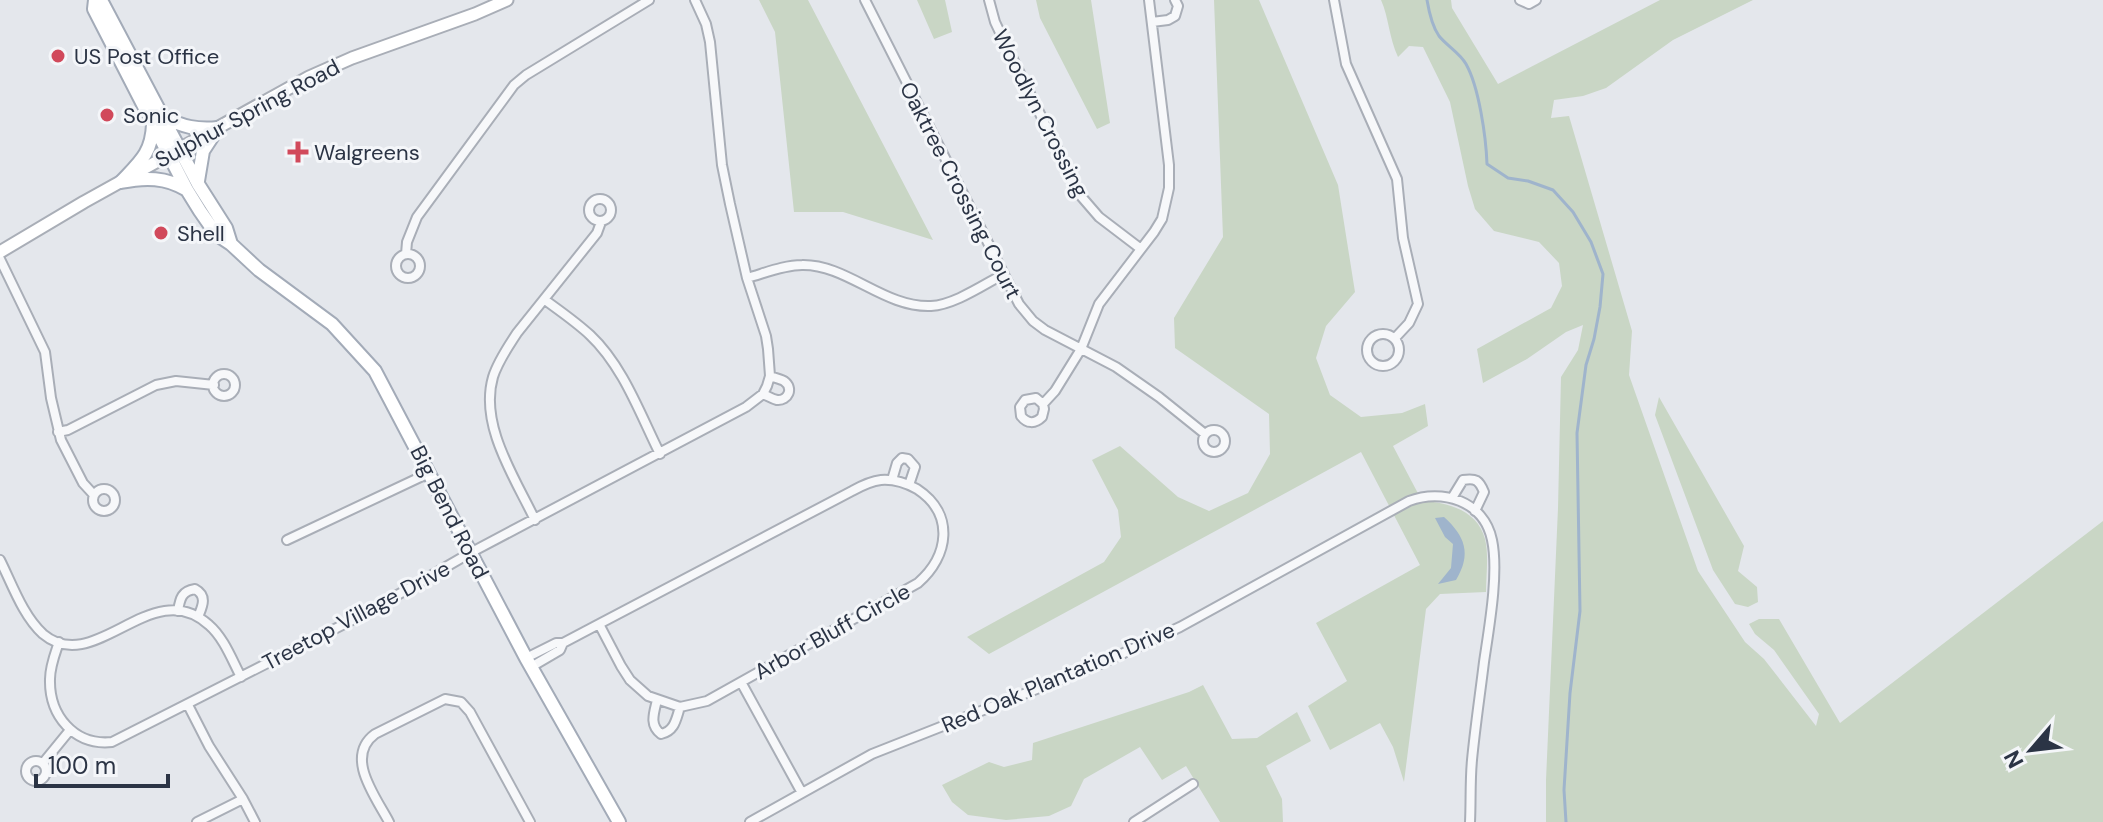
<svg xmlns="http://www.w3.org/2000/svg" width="2103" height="822" viewBox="0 0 2103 822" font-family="'DM Sans',sans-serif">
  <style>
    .green { fill: #c9d6c5 }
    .water { fill: #9fb4cc }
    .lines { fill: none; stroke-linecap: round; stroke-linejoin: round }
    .stream { stroke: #9fb4cc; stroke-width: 3 }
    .street-casing { stroke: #a9aeb7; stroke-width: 12 }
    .secondary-casing { stroke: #a9aeb7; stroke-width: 15 }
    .primary-casing { stroke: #a3abb8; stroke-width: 16 }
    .street { stroke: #f7f8fa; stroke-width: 8 }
    .secondary { stroke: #fff; stroke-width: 11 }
    .primary { stroke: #fff; stroke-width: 12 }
    .poi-dot { fill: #d1495b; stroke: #f4f6f9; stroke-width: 3 }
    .labels { text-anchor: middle; stroke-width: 6; stroke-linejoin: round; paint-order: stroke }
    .poi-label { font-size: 22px; fill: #2b3445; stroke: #f4f6f9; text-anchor: start }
    .street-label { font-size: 22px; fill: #2b3445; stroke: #f4f6f9 }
  </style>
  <rect width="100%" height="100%" fill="#e4e7ec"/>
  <!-- green -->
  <path class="green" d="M759 0H808L933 240 843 212H794L775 32Z
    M917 0H945L952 32 934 39Z
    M1036 0H1091L1110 123 1097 129 1040 18Z
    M1214 0H1259L1338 185 1355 292 1326 326 1316 358 1330 395 1361 417 1402 413 1425 404 1428 426 1393 446 1422 501C1448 502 1478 511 1485 539 1489 555 1486 575 1486 592L1440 594 1426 609 1404 782 1393 747 1380 723 1330 750 1308 706 1347 681 1316 623 1420 565 1361 452 989 654 967 637 1104 562 1121 537 1118 510 1092 460 1120 446 1178 497 1209 511 1248 493 1270 454 1269 414 1175 348 1174 318 1223 237Z
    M1381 0H1451L1452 8 1498 84 1660 0H1753L1673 40 1606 88 1583 96 1554 100 1551 118 1569 116 1632 331 1629 375 1698 571 1745 642 1764 659 1816 726 1819 714 1774 650 1755 634 1749 624 1759 619H1779L1840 723 2103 521V822H1546V780L1558 508 1561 377 1578 350 1583 325 1566 332 1527 359 1483 383 1477 349 1551 308 1562 286 1559 263 1539 242 1494 231 1475 209 1468 186 1450 102 1423 47 1409 46 1398 57C1389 38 1389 18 1381 0Z
    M1659 397 1744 546 1738 571 1757 587 1758 602 1748 607 1735 604 1713 570 1655 415Z
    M1203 685 1232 739 1257 738 1297 712 1311 741 1266 766 1282 799 1283 822H1220L1186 766 1162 780 1140 747 1084 779 1071 806 1049 816 1006 820 968 815 952 802 942 785 989 762 1004 767 1032 760 1033 743 1189 692Z"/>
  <!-- water -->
  <path class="water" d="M1444 517C1465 536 1472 554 1456 580L1438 584 1451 568 1453 544 1445 537 1435 518Z"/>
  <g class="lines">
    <!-- stream -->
    <path class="stream" d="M1427 0C1429 12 1432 26 1439 36 1447 46 1460 53 1466 64 1479 87 1486 137 1487 164L1508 178 1528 181 1553 190 1573 212 1591 242 1603 274 1600 307 1594 339 1586 365 1577 433 1580 611 1570 693 1564 790 1566 822"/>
    <!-- street casing -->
    <g class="street-casing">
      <path id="street" d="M865 0 1019 304 1033 321 1045 330 1116 367 1159 397 1205 434
        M989 0 995 22 1004 41 1080 195 1099 217 1141 249
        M1334 0 1346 64 1397 179 1403 238 1418 304 1409 323 1395 338
        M1520 0 1529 4 1536 0
        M1152 22 1168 20 1175 16 1178 6 1175 0
        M589 210a11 11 0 1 1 22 0a11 11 0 1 1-22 0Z
        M406 254 407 242 417 217 514 85 526 75 649 0
        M396 266a12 12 0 1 1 24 0a12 12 0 1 1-24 0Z
        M0 259 45 352 51 398 61 440 83 483 94 495
        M747 278C765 273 784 265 802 265 847 264 884 308 931 306 954 305 983 285 1004 274
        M545 300C560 311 576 322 590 335 623 366 640 414 660 454
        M1367 350a16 16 0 1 1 32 0a16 16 0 1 1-32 0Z
        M213 385a11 11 0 1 1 22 0a11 11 0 1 1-22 0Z
        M763 394C768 396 772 399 777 400 788 401 794 388 784 381 783 380 772 377 770 376
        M1043 404 1036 398 1025 400 1020 407 1021 416C1027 424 1035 424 1042 417L1044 409 1043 404 1055 391 1081 349 1099 304 1154 232 1162 219 1169 188V165L1149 0
        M1203 441a11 11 0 1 1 22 0a11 11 0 1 1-22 0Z
        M58 432 68 430 156 385 176 381 214 385
        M892 480 897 463 902 458 908 459 915 467 909 485
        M93 500a11 11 0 1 1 22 0a11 11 0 1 1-22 0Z
        M1452 498 1463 480C1476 478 1479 480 1484 492L1475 511
        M535 520C515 478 479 425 493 377 498 361 508 347 517 333L597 233 601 222
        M287 540 429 473
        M0 560C12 584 23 616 43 634 95 678 152 573 209 625 224 638 232 660 241 677
        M178 611C180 598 182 591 195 589 208 596 202 607 198 617
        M59 642C55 654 50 666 50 679 49 715 74 746 112 742L368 612 470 553 746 407 763 394 767 386 770 376 768 349 766 336 747 278 730 204 722 165 710 42 706 24 695 0
        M526 658 556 643H563L599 624 852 491C861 486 871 481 881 480 894 479 906 483 917 489 955 514 949 556 918 583L707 701 680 707 648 696 630 680 621 666 599 624
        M531 667 560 650 563 643
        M741 682 802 793
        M657 700C654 713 649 725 661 734 675 731 676 719 680 707
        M188 705 209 746 243 799 255 822
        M26 771a10 10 0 1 1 20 0a10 10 0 1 1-20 0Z
        M43 763 70 730
        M197 822 243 799
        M389 822C376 797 344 757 375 734L445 699 461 702 470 712 530 822
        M750 822 872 754 1100 664 1180 627 1409 501C1442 488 1484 501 1492 540 1499 573 1489 628 1484 662 1480 695 1475 728 1472 760 1470 781 1471 802 1470 822
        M1134 822 1193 784"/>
    </g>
    <!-- secondary casing -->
    <g class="secondary-casing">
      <path id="secondary" d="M0 252 84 202 309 77 352 58 475 14 507 0"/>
    </g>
    <!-- primary casing -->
    <g class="primary-casing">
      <path id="primary" d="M95 0 94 9 187 190 200 211 216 234 231 244 259 270 332 324 375 371 526 658 619 822
        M98 0 103 4 198 184 226 228 231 244
        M164 117C183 127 197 130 218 128
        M198 181 203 151 218 128
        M121 182C140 162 152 153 153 124
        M121 182C145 177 166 177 187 190"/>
    </g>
    <!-- street -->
    <use href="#street" class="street"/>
    <!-- secondary -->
    <use href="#secondary" class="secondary"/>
    <!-- primary -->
    <use href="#primary" class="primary"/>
  </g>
  <!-- markers -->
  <g class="poi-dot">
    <circle cx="58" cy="56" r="8"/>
    <circle cx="107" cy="115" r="8"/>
    <path d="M294 140h8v8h8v8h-8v8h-8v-8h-8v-8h8z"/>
    <circle cx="161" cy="233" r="8"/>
  </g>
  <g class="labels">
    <!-- poi labels -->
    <g class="poi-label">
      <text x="74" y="64">US Post Office</text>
      <text x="123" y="123">Sonic</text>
      <text x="314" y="160">Walgreens</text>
      <text x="177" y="241">Shell</text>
    </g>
    <!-- street labels -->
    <g class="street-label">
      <text transform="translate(247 113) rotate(-28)" y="8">Sulphur Spring Road</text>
      <text transform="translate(1041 113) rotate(63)" y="8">Woodlyn Crossing</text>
      <text transform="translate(961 190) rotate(63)" y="8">Oaktree Crossing Court</text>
      <text transform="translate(450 512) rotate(63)" y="8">Big Bend Road</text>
      <text transform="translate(356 615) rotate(-28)" y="8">Treetop Village Drive</text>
      <text transform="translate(832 631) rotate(-29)" y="8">Arbor Bluff Circle</text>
      <text transform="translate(1058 677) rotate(-23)" y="8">Red Oak Plantation Drive</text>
    </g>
  </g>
  <!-- north arrow -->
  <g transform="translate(2031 750) rotate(242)" stroke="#f4f6f9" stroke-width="6" paint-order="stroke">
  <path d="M0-6L14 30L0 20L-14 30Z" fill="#2b3445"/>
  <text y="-12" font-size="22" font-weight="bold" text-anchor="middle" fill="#2b3445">N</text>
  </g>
  <!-- scale -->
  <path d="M36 774v12h132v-12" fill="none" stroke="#2b3445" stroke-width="4"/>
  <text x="48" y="774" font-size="24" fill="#2b3445" stroke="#f4f6f9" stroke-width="6" paint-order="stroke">100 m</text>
</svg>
